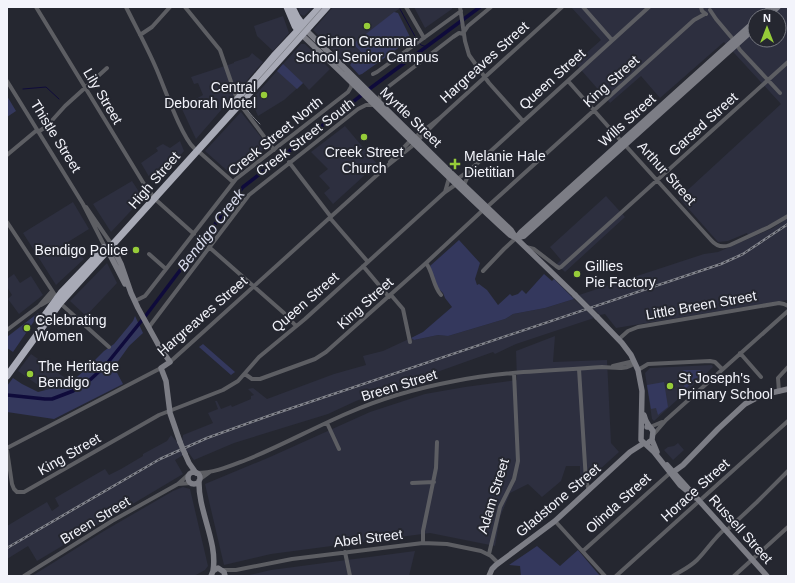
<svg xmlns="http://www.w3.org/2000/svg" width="795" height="583" viewBox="0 0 795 583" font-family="Helvetica,sans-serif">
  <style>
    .built { fill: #2d2f3f; fill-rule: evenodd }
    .green { fill: #34385d }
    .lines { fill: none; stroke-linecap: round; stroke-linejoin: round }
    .stream { stroke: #0f0b3b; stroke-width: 1 }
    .canal { stroke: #0f0b3b; stroke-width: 3.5 }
    .street { stroke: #5d5e63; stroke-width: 4 }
    .secondary { stroke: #7c7d85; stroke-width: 5.5 }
    .highway { stroke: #a8aab6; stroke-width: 7 }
    .tram { stroke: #83858d; stroke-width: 1 }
    .rail-casing { stroke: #83858d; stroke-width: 2.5 }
    .rail { stroke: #252730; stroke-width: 1; stroke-dasharray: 3; stroke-linecap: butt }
    .secondary-bridge { stroke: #7c7d85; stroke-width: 5.5 }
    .poi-dot { fill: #96cc39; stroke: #252730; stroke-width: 1.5 }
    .labels { text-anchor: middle; stroke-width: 4; stroke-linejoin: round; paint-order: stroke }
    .poi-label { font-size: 14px; fill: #f3f4fb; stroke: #252730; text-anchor: start }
    .street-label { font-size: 14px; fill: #f3f4fb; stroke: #252730 }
    .water-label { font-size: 15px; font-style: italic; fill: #dcdff0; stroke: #252730 }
  </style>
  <rect width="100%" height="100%" fill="#252730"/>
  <!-- built -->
  <path class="built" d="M298 7H313L304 16 300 14Z
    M333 7H400V8L354 44 350 40 349 41 361 52 348 65 313 30Z
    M414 7H452V9L425 28Z
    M571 7H788V214L773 223 748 235 747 233 728 241 718 242 679 198 781 104 724 42 660 98 641 76 610 103 575 63 601 40ZM755 16H779V40H755Z
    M283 16 289 33 273 51 257 36 254 26Z
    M301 44H305L330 69 309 90 303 83 284 100 258 116 251 100Z
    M252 53 263 62 196 139 181 107 203 95 198 83 194 84 191 77 234 63V62L249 57Z
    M241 112 268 146 232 175 205 151Z
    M345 126 377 164 333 204 324 193 330 188 319 176 328 169 311 152Z
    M180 141 184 151 154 185 141 163 158 151 156 148 161 145 163 144 170 148Z
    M132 181 143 198 111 232 93 204Z
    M606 196 625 217 565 272 557 264 561 260 550 247Z
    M73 202 89 229 68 242 84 259 56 285 23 233Z
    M788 218V298L787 300 616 328 605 314 600 315 579 295 704 254 718 252 773 228Z
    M107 263 117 283 86 316 70 301Z
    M14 274 20 283 31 276 43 295 19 314 8 299 12 295 7 287V279Z
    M574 299 594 318 516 344 495 354 493 352 356 401 328 414 234 443 194 460 188 452 175 460 183 474 37 561 28 546 7 559V526L47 502 52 511 59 506 55 498 105 469 109 475 121 469 143 456V454L167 441 171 435 178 443 182 442 183 435 213 423 208 413 218 409 215 401H217L221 409 231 405 232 407 251 399V396L254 395 248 389 253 388 267 399 334 374 366 365 363 356 383 351 411 338 414 340 438 335 448 336 505 319 513 314 545 308Z
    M555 336 553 362 607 360 611 443 619 452 579 488 580 485V466H566L561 481 542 497 528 484 510 493 500 517 495 546 430 533 271 554 224 565 205 484 270 457 370 412 425 394 465 387 517 380 516 351Z
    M31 354 71 382 65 385 45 390 18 371Z
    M712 365 713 367 654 421 652 419 645 373 650 368Z
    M678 443 684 450 673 460 664 450 668 447 674 446Z
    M183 487 190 489 208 566 205 570 194 576H32L104 531 173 491Z
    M415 551 409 576H245L271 570Z"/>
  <!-- green -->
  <path class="green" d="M394 12 398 13 411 39 362 74 359 75 350 65 361 52 353 44Z
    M283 64 303 83 297 89 277 71Z
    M7 96 16 111 7 117Z
    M459 240 480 263 475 279 477 285 479 284 487 290 498 305 510 294 512 296 518 294 522 290 526 294 544 274 552 281 554 279 574 299 545 308 513 314 505 319 448 336 438 335 414 340 411 338 423 332 452 307 445 298 443 293 437 287 430 266Z
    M38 313 39 314 13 352 7 348V337Z
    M135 316 143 333 129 346 114 367 123 384 54 419 7 412V386L13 378 22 384 38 392 65 385 71 382 85 370 104 351 114 344 133 321Z
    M203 344 235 372 231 375 199 347Z
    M684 370H700L701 371 700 376 685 389 681 372Z
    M664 382 668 407 658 415 656 408 651 409 647 385Z
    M537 546 560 566 578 550 600 576H521L520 566 509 565Z"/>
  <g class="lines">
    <!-- stream -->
    <path class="stream" d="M400 9 417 40
      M419 43 421 45 427 47
      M23 89 46 87 59 99"/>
    <!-- canal -->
    <path class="canal" d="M7 395 45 399H52L73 391 91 379 105 366 147 314 243 187 372 87 480 7"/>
    <!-- street -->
    <path class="street" d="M36 7 144 184 152 195
      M126 7C136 27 147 47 156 68 164 86 181 136 194 148
      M185 7 220 50 237 99
      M406 7 424 38
      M460 7 465 41 469 55 489 83 523 121
      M583 7 612 40
      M701 7 702 11 706 14
      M710 10 716 19 732 38 740 50 780 93
      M464 32 468 26 491 7
      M140 35 152 27 170 7
      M373 74 377 72 461 11
      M7 81 83 204 105 247
      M568 81 621 141
      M379 102 380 95 384 90 453 37 459 33 464 34
      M240 104 274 150
      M38 132 47 126 65 106 107 68
      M625 145 711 240C716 246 722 248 730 245L769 227 788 216
      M197 150 233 182
      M7 155 37 130
      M289 162 331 217
      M390 162 410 141 441 117 562 7
      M456 180 471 169 649 7
      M464 185 471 169
      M445 192 449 178
      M155 199 194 234
      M86 207 110 242
      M487 207 694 20 705 14
      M330 218 368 262
      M7 222 57 298
      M209 247 284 313 296 326
      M526 247 534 249 556 266 559 268 561 267 788 62
      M149 254 166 269
      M426 263C433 272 433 286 441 295
      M363 266 389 297
      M483 271 504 249 516 238
      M391 295 403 309 410 342
      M135 301 145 296 149 291 236 179 348 92 351 87 352 82
      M60 303 109 347
      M41 305 48 301 54 294
      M149 327 249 195 358 109 366 105H374
      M7 330 39 306 52 291
      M619 339 628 331 638 327 779 303 784 304 788 306
      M740 353 761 377
      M170 362 387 166 411 147 441 117
      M613 366 634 361
      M579 369 586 481 589 490
      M638 370 648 364 710 361 715 362 722 369
      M245 374 252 379H260L315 359 326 352 426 263 483 210
      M779 392 778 378 788 367
      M327 423 339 449
      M650 427 662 422
      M653 435 666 420 788 311
      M7 448 161 368
      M7 450 12 484 14 489 17 492H24L159 415 223 390 238 381 259 357 305 319 445 192 458 183
      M197 473C214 473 230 466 246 460 281 446 313 428 348 413 382 398 418 388 455 381 503 371 553 371 602 367 613 367 626 371 634 363
      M199 480 210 472
      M412 483 434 482
      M178 484 191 483
      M555 521 605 576
      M726 531 757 502 788 471
      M423 543V531L436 468 437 442
      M583 551 670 473
      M345 552 350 576
      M489 554 500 507 514 479 518 461 514 373
      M222 570H236L292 559 423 543 447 544 481 551 491 556 498 563
      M24 576 112 521 178 484 188 475
      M616 576 788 421
      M673 576C681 571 690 567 697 560 707 550 714 538 725 529
      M734 576 788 527"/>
    <!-- secondary -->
    <path class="secondary" d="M761 16 771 7
      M768 16 778 7
      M306 30 447 169 511 230 516 238
      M302 35C372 101 439 170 510 235L516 238 575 295
      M516 238 521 232 755 21
      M516 238 524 236 755 28
      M112 246 121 264 131 293 138 308 159 346 170 362 161 368 166 381 170 413 180 442
      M108 251 125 284
      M597 317 622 343 631 355 638 370 642 391 641 440 654 452 680 485 696 498
      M644 415 646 421 649 426
      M647 427H650L653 431 652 440 649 442
      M652 440 657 452
      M185 454 189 463 196 473
      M667 465 767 576
      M188 478a6 6 0 1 1 12 0a6 6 0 1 1-12 0Z
      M672 473 683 465 718 429 745 404 762 395 788 389
      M199 481C198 511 218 542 213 571
      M211 576 213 571 218 568 224 572 225 576
      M489 576 492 569 496 565 555 521 630 452 644 443"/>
    <!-- highway -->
    <path class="highway" d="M287 7 295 26 300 33
      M292 7 297 17 305 28
      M235 102 274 56 320 7
      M42 319 61 293 104 248
      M7 376 60 303 327 7"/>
    <!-- tram -->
    <path class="tram" d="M260 124C253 117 241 106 244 96L323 7"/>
    <!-- rail casing -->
    <g class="rail-casing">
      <path id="rail" d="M7 548 160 459 207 438 274 414 721 264 743 254 788 224"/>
    </g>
    <!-- rail -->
    <use href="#rail" class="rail"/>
    <!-- secondary-bridge -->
    <path class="secondary-bridge" d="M575 295 597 317
      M180 442 185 454"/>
  </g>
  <!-- markers -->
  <g class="poi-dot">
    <circle cx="367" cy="26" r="4"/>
    <circle cx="264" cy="95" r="4"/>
    <circle cx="364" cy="137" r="4"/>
    <path d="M453 158h4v4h4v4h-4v4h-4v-4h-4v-4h4z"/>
    <circle cx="136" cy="250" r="4"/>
    <circle cx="577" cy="274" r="4"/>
    <circle cx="27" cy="328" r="4"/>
    <circle cx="30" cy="374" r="4"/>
    <circle cx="670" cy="386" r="4"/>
  </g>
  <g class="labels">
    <!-- poi labels -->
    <g class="poi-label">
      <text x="367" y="46" text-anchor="middle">Girton Grammar<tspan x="367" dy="16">School Senior Campus</tspan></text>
      <text x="256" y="92" text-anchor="end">Central<tspan x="256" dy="16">Deborah Motel</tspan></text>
      <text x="364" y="157" text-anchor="middle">Creek Street<tspan x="364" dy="16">Church</tspan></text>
      <text x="464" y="161">Melanie Hale<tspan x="464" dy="16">Dietitian</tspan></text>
      <text x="128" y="255" text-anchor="end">Bendigo Police</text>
      <text x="585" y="271">Gillies<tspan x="585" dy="16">Pie Factory</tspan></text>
      <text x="35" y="325">Celebrating<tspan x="35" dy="16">Women</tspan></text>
      <text x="38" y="371">The Heritage<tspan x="38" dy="16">Bendigo</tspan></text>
      <text x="678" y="383">St Joseph's<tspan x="678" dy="16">Primary School</tspan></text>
    </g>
    <!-- street labels -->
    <g class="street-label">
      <text transform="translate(484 62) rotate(-42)" y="5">Hargreaves Street</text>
      <text transform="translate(552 79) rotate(-42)" y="5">Queen Street</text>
      <text transform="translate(611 81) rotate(-42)" y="5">King Street</text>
      <text transform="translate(103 96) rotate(59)" y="5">Lily Street</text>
      <text transform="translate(411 117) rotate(44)" y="5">Myrtle Street</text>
      <text transform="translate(627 120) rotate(-42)" y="5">Wills Street</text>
      <text transform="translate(703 124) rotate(-42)" y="5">Garsed Street</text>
      <text transform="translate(56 136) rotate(58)" y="5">Thistle Street</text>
      <text transform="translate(275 136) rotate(-39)" y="5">Creek Street North</text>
      <text transform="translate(305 137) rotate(-37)" y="5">Creek Street South</text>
      <text transform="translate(667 173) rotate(48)" y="5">Arthur Street</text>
      <text transform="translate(154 180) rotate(-49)" y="5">High Street</text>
      <text transform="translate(305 302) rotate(-41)" y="5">Queen Street</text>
      <text transform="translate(365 303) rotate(-42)" y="5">King Street</text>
      <text transform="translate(701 305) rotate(-10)" y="5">Little Breen Street</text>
      <text transform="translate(202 316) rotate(-41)" y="5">Hargreaves Street</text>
      <text transform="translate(399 385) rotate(-17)" y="5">Breen Street</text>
      <text transform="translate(69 454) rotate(-30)" y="5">King Street</text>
      <text transform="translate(695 490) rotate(-42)" y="5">Horace Street</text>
      <text transform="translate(493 496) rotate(-73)" y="5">Adam Street</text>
      <text transform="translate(558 500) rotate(-40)" y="5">Gladstone Street</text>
      <text transform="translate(618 503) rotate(-42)" y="5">Olinda Street</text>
      <text transform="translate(95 520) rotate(-31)" y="5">Breen Street</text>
      <text transform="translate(741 529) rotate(48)" y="5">Russell Street</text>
      <text transform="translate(368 538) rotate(-7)" y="5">Abel Street</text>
    </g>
    <!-- water labels -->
    <g class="water-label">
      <text transform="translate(211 230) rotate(-52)" y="5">Bendigo Creek</text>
    </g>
  </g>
  <!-- border -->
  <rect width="795" height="583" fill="none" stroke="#f3f4fb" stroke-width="16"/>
  <!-- north arrow -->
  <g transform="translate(767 28)"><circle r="19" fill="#252730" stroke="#777981"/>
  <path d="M0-3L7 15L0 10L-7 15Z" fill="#96cc39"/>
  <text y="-6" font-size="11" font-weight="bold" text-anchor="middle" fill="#f3f4fb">N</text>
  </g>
</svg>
